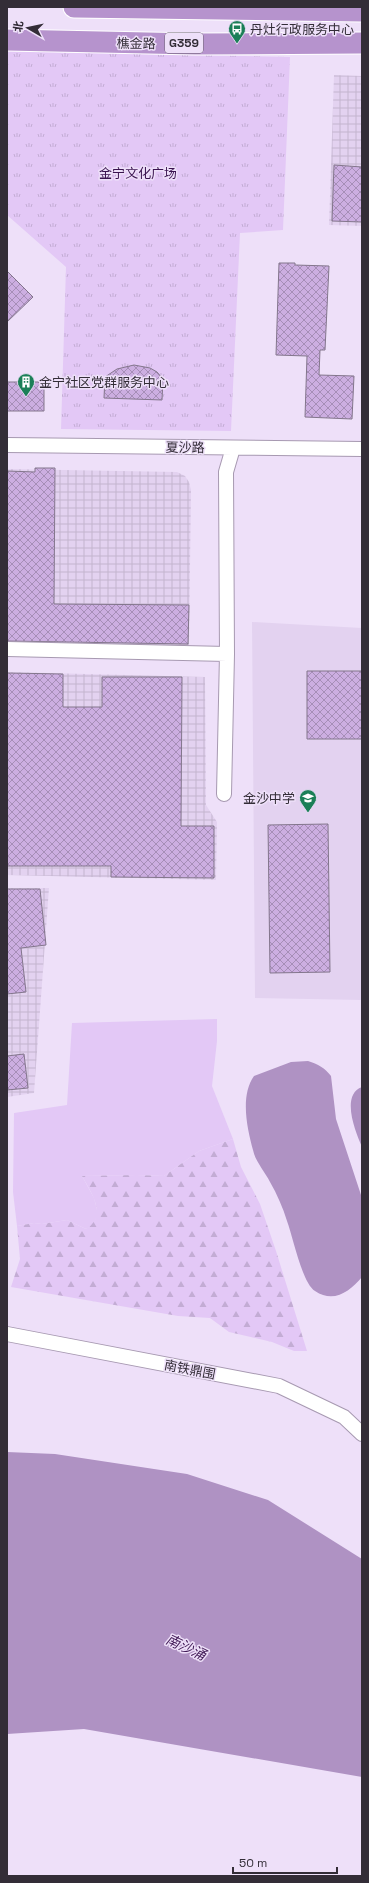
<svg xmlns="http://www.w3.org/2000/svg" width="369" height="1883" viewBox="0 0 369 1883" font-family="'Space Grotesk','Noto Sans SC',sans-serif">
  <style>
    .built { fill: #e3d2f0 }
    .industrial { fill: url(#industrial-grid) }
    .grass { fill: #e3c8f6 }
    .forest { fill: url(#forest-firs) }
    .park { fill: url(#park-tufts) }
    .water { fill: #af92c3 }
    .building { fill: url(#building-cross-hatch); stroke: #83768c }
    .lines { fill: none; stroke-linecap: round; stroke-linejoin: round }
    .minor-casing { stroke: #a799b1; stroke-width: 16 }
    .highway-casing { stroke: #fff; stroke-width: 23 }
    .minor { stroke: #fff; stroke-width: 14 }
    .highway { stroke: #b693cd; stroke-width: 21 }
    .labels { text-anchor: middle; stroke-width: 3; stroke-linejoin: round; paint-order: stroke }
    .shield { fill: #eee0f9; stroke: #6b6371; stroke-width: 1 }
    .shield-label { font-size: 12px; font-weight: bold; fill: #332d37 }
    .poi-label { font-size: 13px; fill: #332d37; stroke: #eee0f9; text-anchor: start }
    .street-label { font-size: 13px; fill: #332d37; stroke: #eee0f9 }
    .park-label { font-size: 13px; fill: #3a134f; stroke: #eee0f9 }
    .water-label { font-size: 14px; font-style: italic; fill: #431c58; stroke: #eee0f9 }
  </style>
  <defs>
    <pattern id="industrial-grid" width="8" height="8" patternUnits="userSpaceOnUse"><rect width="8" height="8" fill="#e3d2f0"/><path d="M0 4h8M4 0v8" fill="none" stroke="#c3b5ce"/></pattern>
    <pattern id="forest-firs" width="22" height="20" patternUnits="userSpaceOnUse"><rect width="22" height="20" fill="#e3c8f6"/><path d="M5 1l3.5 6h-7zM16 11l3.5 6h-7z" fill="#c3acd4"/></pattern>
    <pattern id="park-tufts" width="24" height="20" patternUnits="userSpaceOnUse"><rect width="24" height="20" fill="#e3c8f6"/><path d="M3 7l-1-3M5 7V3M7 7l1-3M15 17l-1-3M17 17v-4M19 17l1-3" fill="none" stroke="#c3acd4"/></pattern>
    <pattern id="building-cross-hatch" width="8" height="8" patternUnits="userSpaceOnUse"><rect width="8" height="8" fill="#ccaee1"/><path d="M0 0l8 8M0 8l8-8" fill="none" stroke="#a68eb7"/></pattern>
  </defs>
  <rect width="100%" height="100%" fill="#eee0f9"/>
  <!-- built -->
  <path class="built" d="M252 622 362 628V1000L255 998Z"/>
  <!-- industrial -->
  <path class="industrial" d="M334 75 362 76V226L329 225Z
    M7 469 177 472 185 476 189 482 191 490 189 645H7Z
    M7 672 205 677 206 805 217 822 216 880 7 875Z
    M7 888H49L34 1093 7 1097Z"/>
  <!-- grass -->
  <path class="grass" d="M217 1019V1041L212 1086 233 1139 199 1151 164 1176 137 1175 82 1176 94 1198 98 1214 93 1225 86 1229 67 1220 42 1224 34 1223 17 1226 13 1192 14 1113 67 1105 72 1023Z"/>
  <!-- forest -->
  <path class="forest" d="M233 1139 241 1167 260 1204 276 1251 307 1351H294L272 1342 229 1332 210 1318 178 1316 11 1287 20 1259 17 1226 34 1223 42 1224 67 1220 86 1229C108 1216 91 1192 82 1176L137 1175 164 1176 199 1151Z"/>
  <!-- park -->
  <path class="park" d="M7 51 290 57 283 230 240 233 231 431 61 429 66 267 7 215Z"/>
  <!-- water -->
  <path class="water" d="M308 1061C318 1064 325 1068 331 1076L336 1119 362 1198V1277C350 1291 334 1304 315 1291 302 1283 293 1237 287 1221 283 1208 277 1194 270 1182 265 1172 255 1161 253 1150 247 1128 240 1096 254 1076L291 1062Z
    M362 1087V1147C356 1133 340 1095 362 1087Z
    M7 1452 55 1454 187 1474 268 1500 362 1559V1777L84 1729 7 1734Z"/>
  <!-- building -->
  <path class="building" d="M334 165 362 167V222L332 221Z
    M279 263H295V265L329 266 325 350H320L319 375 354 376 352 419 305 417 307 356 276 355Z
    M7 271 33 297 7 322Z
    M134 365 150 368 157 372 163 379 162 400 104 398 105 377 117 369Z
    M7 382H44V411H7Z
    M35 468H55L54 604 189 605 188 644 7 641V471L35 472Z
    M307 671H362V739H307Z
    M7 673 63 674V707H102V677H182L181 826H214V878L111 877V866H7Z
    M328 824 330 972 270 973 268 825Z
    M7 889H40L46 945 21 948 26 992 7 994Z
    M24 1054 28 1088 7 1090V1056Z"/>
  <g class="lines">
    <!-- minor casing -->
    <g class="minor-casing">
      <path id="minor" d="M7 445 362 449
        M7 649 227 654
        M224 794 227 654 226 472 233 448
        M7 1334 279 1386 344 1417 362 1434"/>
    </g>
    <!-- highway casing -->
    <g class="highway-casing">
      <path id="highway" d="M74 7 362 11
        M7 40 195 44 362 43"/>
    </g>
    <!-- minor -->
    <use href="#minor" class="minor"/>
    <!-- highway -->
    <use href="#highway" class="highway"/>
  </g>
  <!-- icons -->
  <defs>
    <g id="bus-pin" transform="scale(0.9)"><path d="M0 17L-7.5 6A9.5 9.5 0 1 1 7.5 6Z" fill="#1b7f57" stroke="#eee0f9"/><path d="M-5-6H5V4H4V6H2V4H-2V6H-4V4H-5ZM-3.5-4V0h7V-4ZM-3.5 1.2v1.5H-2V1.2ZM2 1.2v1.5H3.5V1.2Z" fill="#fff"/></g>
    <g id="building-pin" transform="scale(0.9)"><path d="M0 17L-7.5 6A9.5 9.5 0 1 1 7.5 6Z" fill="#1b7f57" stroke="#eee0f9"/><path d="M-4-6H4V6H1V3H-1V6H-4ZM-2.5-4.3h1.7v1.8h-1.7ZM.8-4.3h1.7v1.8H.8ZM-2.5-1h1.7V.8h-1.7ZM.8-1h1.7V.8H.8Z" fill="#fff"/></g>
    <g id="school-pin" transform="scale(0.9)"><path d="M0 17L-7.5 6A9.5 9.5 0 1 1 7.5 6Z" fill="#1b7f57" stroke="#eee0f9"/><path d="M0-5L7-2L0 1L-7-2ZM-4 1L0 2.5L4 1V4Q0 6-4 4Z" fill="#fff"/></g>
  </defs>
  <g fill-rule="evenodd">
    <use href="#bus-pin" x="237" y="29"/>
    <use href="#building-pin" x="26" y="382"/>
    <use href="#school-pin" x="308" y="798"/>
  </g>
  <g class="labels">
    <!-- shield labels -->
    <rect class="shield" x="165" y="33" width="38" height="20" rx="3"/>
    <g class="shield-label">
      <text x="184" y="47">G359</text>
    </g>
    <!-- poi labels -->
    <g class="poi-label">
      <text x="250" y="34">丹灶行政服务中心</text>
      <text x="39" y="387">金宁社区党群服务中心</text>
      <text x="295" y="803" text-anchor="end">金沙中学</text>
    </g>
    <!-- street labels -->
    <g class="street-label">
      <text transform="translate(136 43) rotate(1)" y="5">樵金路</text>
      <text transform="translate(185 447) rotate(1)" y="5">夏沙路</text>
      <text transform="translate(190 1369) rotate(11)" y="5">南铁鼎围</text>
    </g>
    <!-- park labels -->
    <g class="park-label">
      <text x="138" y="178">金宁文化广场</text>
    </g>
    <!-- water labels -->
    <g class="water-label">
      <text transform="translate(186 1647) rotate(25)" y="5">南沙涌</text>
    </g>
  </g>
  <!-- border -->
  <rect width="369" height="1883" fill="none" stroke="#332d37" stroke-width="16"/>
  <!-- north arrow -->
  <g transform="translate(28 28) rotate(279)" stroke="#eee0f9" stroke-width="3" paint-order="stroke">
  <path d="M0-3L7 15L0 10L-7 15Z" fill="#332d37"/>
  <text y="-6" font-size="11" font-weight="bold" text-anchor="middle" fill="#332d37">北</text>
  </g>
  <!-- scale -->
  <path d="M233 1867v6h104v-6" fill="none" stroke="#332d37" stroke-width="2"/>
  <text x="239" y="1867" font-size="12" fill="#332d37" stroke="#eee0f9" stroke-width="3" paint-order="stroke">50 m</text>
</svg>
